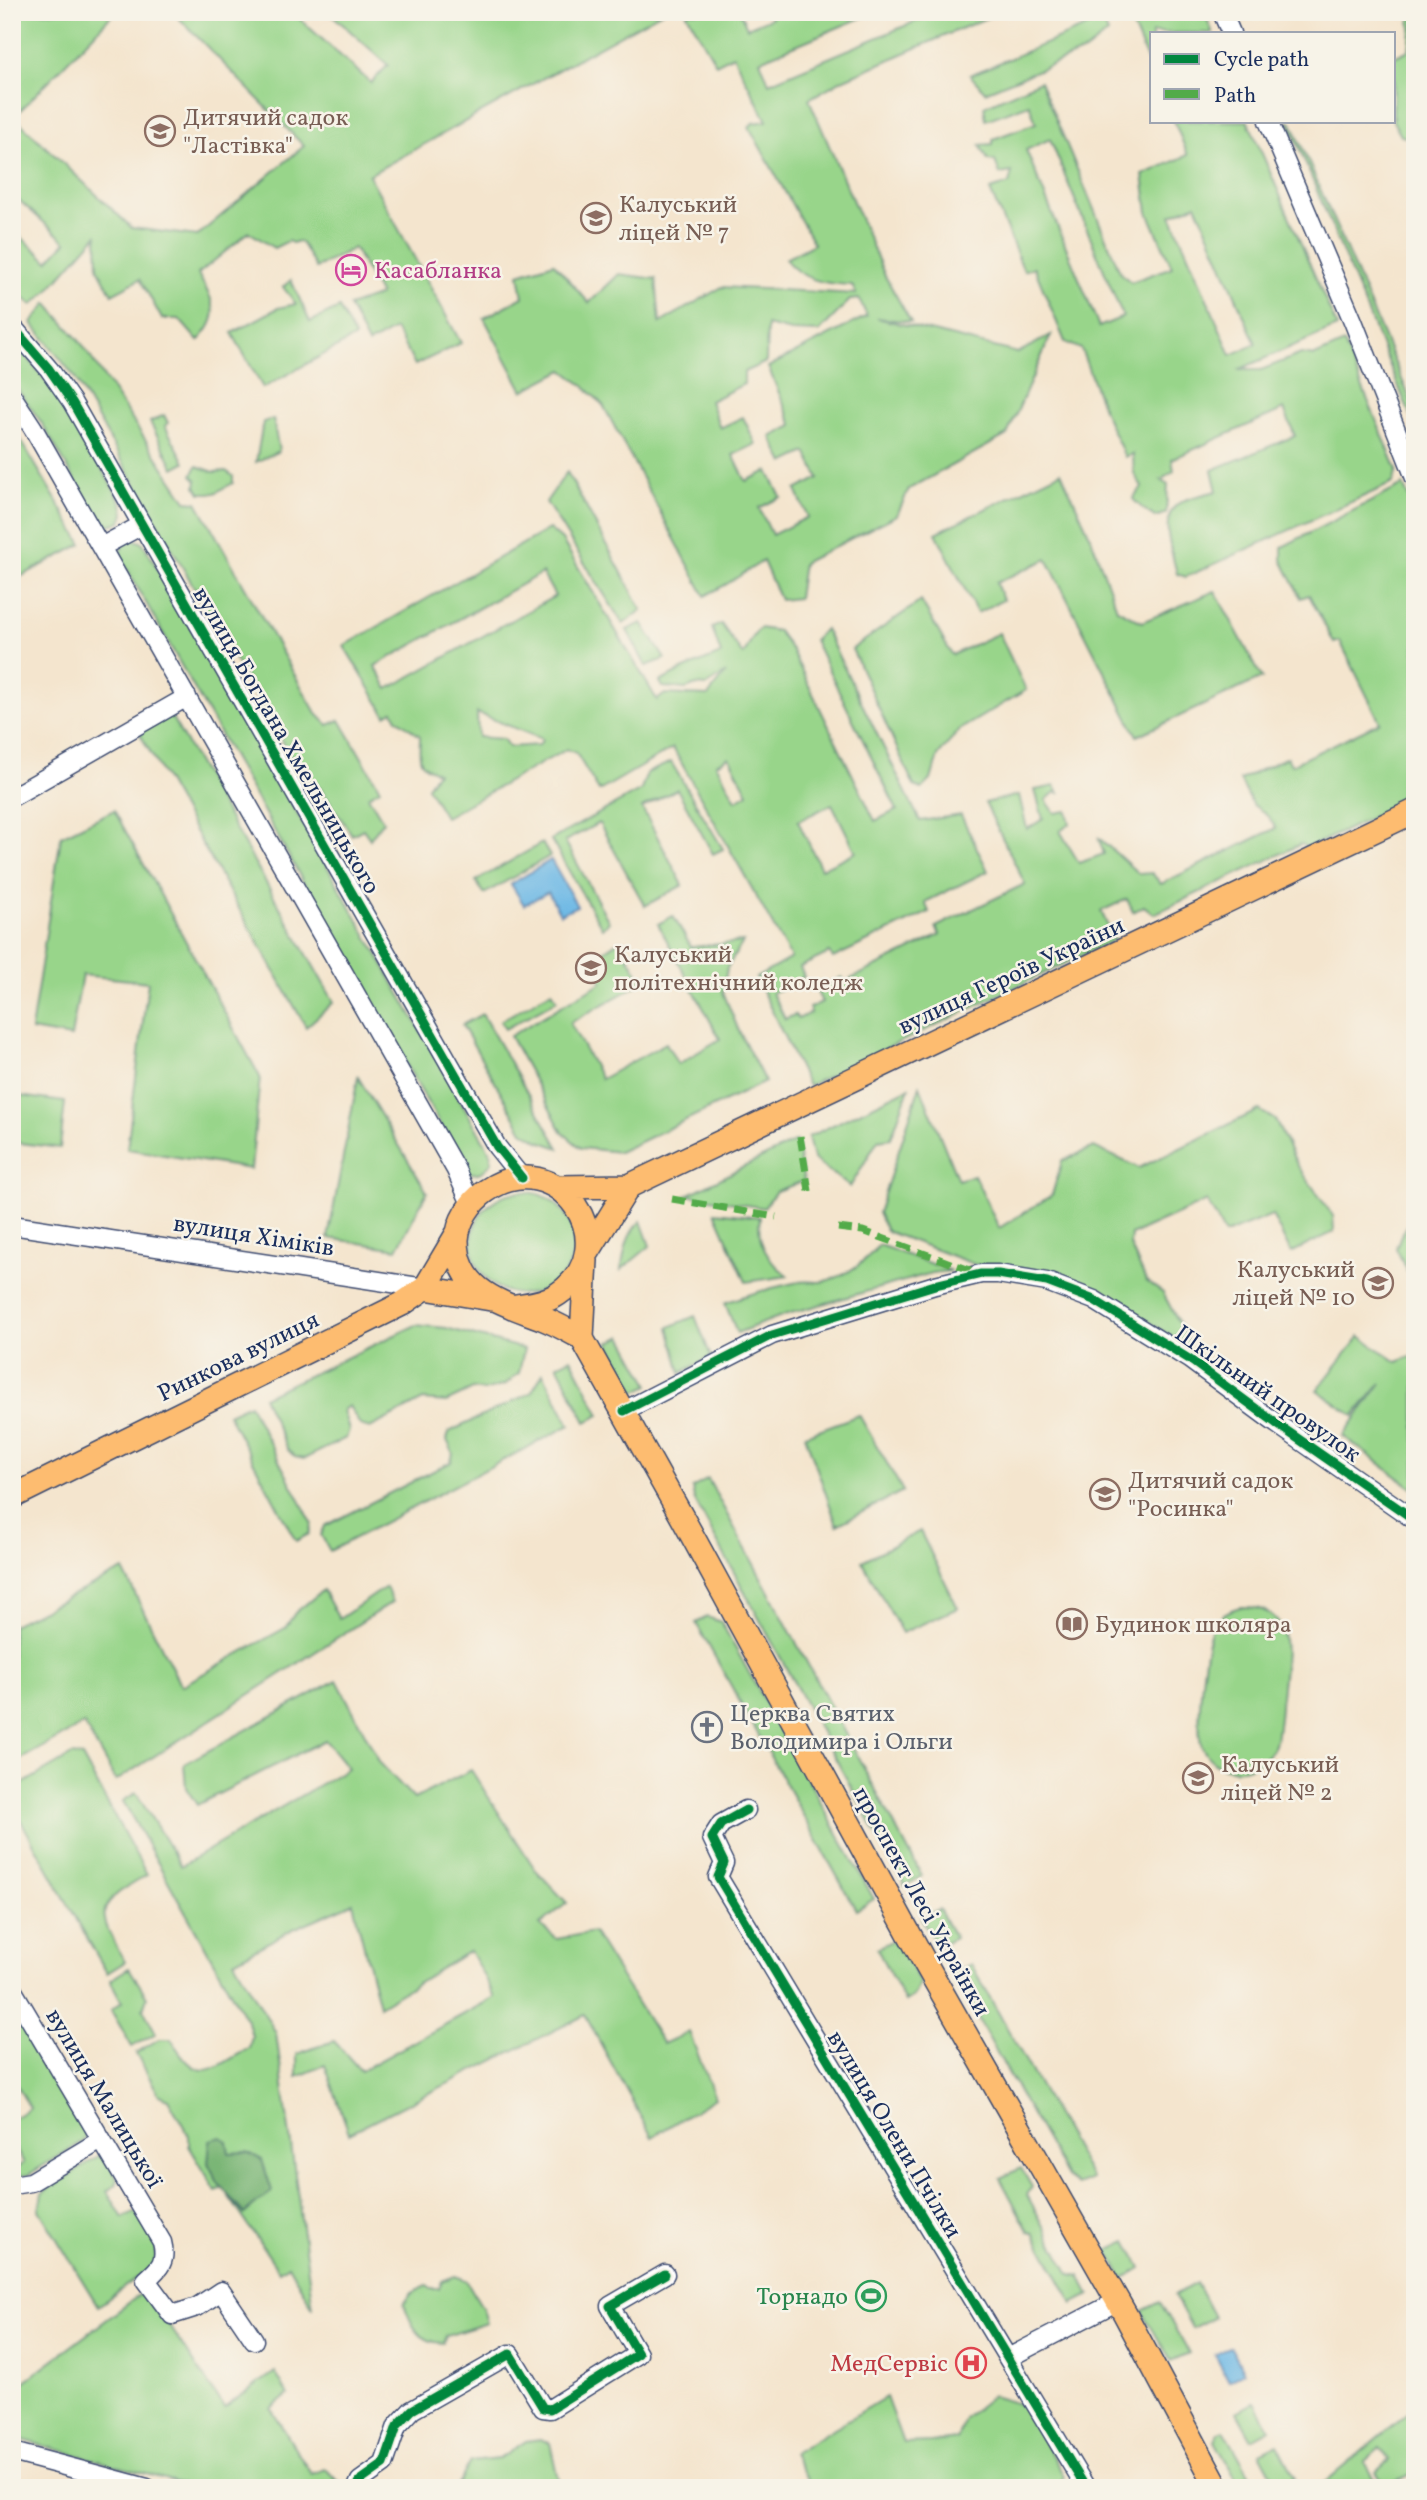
<svg xmlns="http://www.w3.org/2000/svg" width="1427" height="2500" viewBox="0 0 1427 2500" font-family="Vollkorn,serif">
  <style>
    .green { fill: #98d58a; stroke: #5a8274; stroke-width: 2; fill-rule: evenodd }
    .forest { fill: #7ab676; stroke: #4a726a; stroke-width: 2 }
    .water { fill: #6bb7e5; stroke: #4373a2; stroke-width: 2 }
    .lines { fill: none; stroke-linecap: round; stroke-linejoin: round }
    .minor-casing { stroke: #3c4a6f; stroke-width: 21 }
    .major-casing { stroke: #3c4a6f; stroke-width: 26 }
    .minor { stroke: #fff; stroke-width: 18 }
    .major { stroke: #fdbc6f; stroke-width: 23 }
    .quiet { stroke: #52ab49; stroke-width: 7; stroke-dasharray: 14 7; stroke-linecap: butt }
    .cycleway-casing { stroke: #f7f3e8; stroke-width: 13 }
    .cycleway { stroke: #00873e; stroke-width: 9 }
    .labels { text-anchor: middle; stroke-width: 5; stroke-linejoin: round; paint-order: stroke }
    .education-label { font-size: 24px; fill: #785e54; stroke: #f7f3e8; text-anchor: start }
    .hotel-label { font-size: 24px; fill: #b23c85; stroke: #f7f3e8; text-anchor: start }
    .street-label { font-size: 24px; fill: #1b2f5e; stroke: #f7f3e8 }
    .worship-label { font-size: 24px; fill: #5b616d; stroke: #f7f3e8; text-anchor: start }
    .leisure-label { font-size: 24px; fill: #27864d; stroke: #f7f3e8; text-anchor: end }
    .health-label { font-size: 24px; fill: #be3a42; stroke: #f7f3e8; text-anchor: end }
  </style>
  <rect width="100%" height="100%" fill="#f7f3e8"/>
  <filter id="ink" filterUnits="userSpaceOnUse"><feTurbulence type="fractalNoise" baseFrequency=".0143" numOctaves="2"/><feDisplacementMap in="SourceGraphic" scale="14" xChannelSelector="R" yChannelSelector="G"/><feConvolveMatrix kernelMatrix="1 2 1 2 8 2 1 2 1" color-interpolation-filters="sRGB"/></filter>
  <filter id="wash" filterUnits="userSpaceOnUse"><feTurbulence type="fractalNoise" baseFrequency=".00686" numOctaves="4" result="noise"/><feDisplacementMap in="SourceGraphic" scale="28" xChannelSelector="R" yChannelSelector="G"/><feGaussianBlur stdDeviation="1.57" result="paint"/><feColorMatrix in="noise" values="0 0 0 0 0 0 0 0 0 0 0 0 0 0 0 0 0 1.4 0 .05"/><feComposite in="paint" operator="in"/></filter>
  <g filter="url(#wash)">
    <rect width="100%" height="100%" fill="#f4e5ce"/>
    <!-- green -->
    <path class="green" d="M12 12H115L14 117 132 228 197 236 304 146 173 12H292L371 83 388 65 329 12H662L369 175 461 343 415 365 395 329 368 344 349 306 380 295 354 248 316 268 301 242 292 243 288 241 274 248 249 232 198 274C213 302 224 315 198 341L179 319H162L140 279 112 294 98 268 97 235 45 294 32 305 12 288V229L48 261 66 242 12 194Z
      M686 12H740L747 28 771 18 769 12H875L760 60 769 83 938 12H1000L844 79 809 99 885 276 911 322 877 318 1018 353 1051 335 1007 435 909 489 897 515 803 563 798 598 780 600 763 561 727 584 705 596 603 405 584 386 563 370 523 391 484 318 523 297 519 274 554 263 589 303 619 274 656 279 660 323 722 287 856 294 852 285C826 284 802 281 785 259L814 244 749 127 753 123 767 121 733 55 716 64ZM859 299 867 316 768 367 793 426 771 437 784 463 806 452 819 478 796 490 808 517 772 535 759 508 781 497 768 471 746 481 733 455 756 444 743 417 720 428 710 401 744 384V372L766 362 767 325 791 331 819 332 850 300Z
      M1132 12H1204L1213 33H1152V71L1128 15Z
      M1409 12H1415V145L1413 139 1401 136 1393 121 1394 57 1409 50 1411 29Z
      M1102 20 1108 33 1085 51 985 92 970 75Z
      M1040 81 1121 274 1131 282 1172 267 1148 212 1143 175 1188 155 1174 121H1248L1337 327 1238 370H1261L1301 354 1315 356 1344 343 1397 470 1393 483 1186 577 1177 574C1172 551 1155 512 1185 500 1195 496 1206 494 1217 491L1212 470 1295 436 1284 409 1172 459 1174 471 1161 480 1168 485 1166 513 1156 517C1150 515 1137 504 1133 499L1142 487 1134 474 1133 454 1125 457 1105 414 1081 349 1065 342 1034 267 1024 271 990 190 1009 184 1012 172 1000 174 995 161 988 160 980 145 993 144V139L1036 123 1029 104 986 120 984 106ZM1050 139 1123 317 1099 327 1026 150ZM1196 204 1256 344 1231 355 1171 215Z
      M1288 121H1291L1415 410V426Z
      M291 280 310 322 339 308 355 337 263 388 232 333 278 308 296 304 283 287Z
      M47 303 82 344 186 501 197 502 316 713 328 725 340 720 380 789 368 796 383 821 370 839 363 829 352 835 321 789 301 775 73 375 32 323Z
      M12 339C57 388 88 446 122 503L124 514 121 522 105 526 97 518 41 422 12 382Z
      M164 415 168 423 165 426 185 462 174 468 150 422Z
      M273 419 279 451 256 462 263 422Z
      M12 425 82 544 18 578 15 569 21 564 12 548Z
      M197 466 214 472 226 471 233 476V483L215 493H200L196 486 197 480 192 475Z
      M567 472 642 610 623 624 546 502Z
      M1061 472 1091 538 1117 609 1142 622 1215 591 1262 678 1137 736 1047 559 996 583 1003 600 977 613 936 533Z
      M1403 485 1415 512V797L1308 848 1301 844 1154 914 1144 906 1133 912 1127 899 1101 911 1114 940 808 1086 756 978 791 958 673 748 599 791 576 753 567 749 445 817 427 787 437 772C415 764 420 757 420 736L397 719 393 711 386 715 344 646 549 529 562 540 657 700 665 694 708 696 726 673 706 686 696 685 686 689 663 687 660 682 682 670 721 654 712 628 721 624 743 655C750 645 750 638 760 628L778 631 792 651 875 821 897 810 814 640 825 629 920 821 961 815 988 871 925 902 929 912 833 958 829 953 800 967 804 977 772 993 785 1019 795 1015 798 1019 811 1013 809 1008 822 1002 816 990 842 977 845 982 940 935 936 927 1025 884 985 803 1019 795 1027 829 1043 819 1035 790 1055 786 1059 793 1055 792 1046 800 1055 813 1067 811 1070 824 1060 831 1079 863 1104 854 1098 837 1139 874 1152 873 1161 884 1276 828 1266 814 1252 804 1240 780 1287 757 1291 765 1380 722 1340 641 1334 643 1309 595 1301 598 1282 560V547ZM542 573 555 596 388 689 375 666ZM477 713 542 739V740L539 745 509 747 503 739 478 737ZM729 757 748 793 736 800 716 764ZM832 804 856 852 821 869 798 821Z
      M133 539 143 543 490 1152 492 1162C485 1171 480 1175 468 1173L464 1167 123 562 120 552 124 543Z
      M921 601 952 655 999 633 1026 690 959 730 938 756 931 780 922 789 914 786 852 649Z
      M642 623 665 659 646 666 627 630Z
      M167 709 334 1002 306 1027 136 727Z
      M671 762 723 849 713 854 677 789 642 808 683 885 645 906 599 823 565 841 609 922 602 928 551 840 641 790 647 773Z
      M114 810 260 1077 251 1169 127 1149 148 982 82 975 71 1037 31 1030 61 836Z
      M542 843 550 856 484 894 476 881Z
      M673 916 691 947 743 942 727 968 723 992 738 1029 765 1082 619 1152 581 1148 563 1133 510 1036 602 982 592 965 600 960 597 955 619 941 643 982 570 1023 601 1079 666 1043 678 1064 720 1039 658 924Z
      M552 991 557 1000 505 1029 500 1021Z
      M482 1014 559 1148 539 1141 523 1131 462 1025Z
      M358 1077 427 1192 397 1249 328 1238Z
      M920 1086 958 1180 974 1175 999 1228 1052 1195 1062 1161 1094 1147 1139 1168 1259 1110 1275 1120 1298 1166 1333 1216 1334 1232 1291 1253 1272 1215 1225 1234 1207 1201 1131 1235 1130 1245 1146 1281 1163 1293 1190 1344 1187 1347 1105 1293 1061 1275 1027 1269 984 1268 886 1231 878 1213Z
      M909 1088 891 1138 878 1140 850 1187 813 1159 808 1137Z
      M12 1095 65 1102 60 1148 12 1142Z
      M796 1141 804 1181 776 1191 764 1208 687 1195Z
      M472 1243a51 51 0 1 1 102 0a51 51 0 1 1-102 0Z
      M715 1212 760 1217C756 1244 768 1260 788 1276L746 1282Z
      M1415 1215V1287L1396 1248 1401 1235Z
      M641 1221 650 1246 621 1270C625 1251 626 1234 641 1221Z
      M879 1245 951 1271 932 1273 784 1315 737 1333 725 1303C749 1294 773 1287 798 1282 806 1281 813 1282 820 1282 844 1278 864 1263 879 1245Z
      M695 1316 711 1357 681 1373 669 1327Z
      M416 1325 446 1328 524 1349 519 1373 505 1385 484 1391 473 1389 446 1402 423 1400 370 1428 360 1425 349 1406 343 1410 349 1430 346 1438 304 1459 295 1457 288 1450 263 1397Z
      M622 1336 649 1385 635 1392 609 1343Z
      M1360 1336 1397 1362 1415 1355V1490L1343 1436 1381 1383 1354 1416 1317 1390Z
      M571 1358 600 1415 586 1422 557 1365Z
      M543 1373 570 1425 330 1551 321 1535 325 1526 451 1462 453 1453 447 1440 449 1432 531 1393Z
      M249 1404 312 1523 309 1534 296 1541 228 1414Z
      M859 1415 903 1491 837 1525 805 1435Z
      M708 1479 922 1876 905 1886 694 1499 692 1488Z
      M920 1531 958 1608 902 1633 862 1561Z
      M123 1570 181 1686 285 1628 295 1613 323 1590 339 1619 386 1587 392 1602 116 1781 84 1724 12 1764V1625Z
      M1240 1607C1293 1605 1286 1649 1282 1686 1280 1705 1279 1726 1275 1745 1260 1773 1218 1781 1202 1747 1195 1732 1204 1639 1214 1624 1220 1615 1229 1610 1240 1607Z
      M707 1617 721 1622 874 1899 856 1910 696 1623Z
      M337 1680 380 1763 414 1799 471 1770 535 1869 567 1903 540 1925 557 1939 593 1932 663 2044 689 2032 715 2098 652 2137 585 2015 349 2133 325 2065 297 2077V2054L334 2041 361 2071 495 1997 470 1951 379 2006 353 1903 291 1930 234 1961 276 2033 313 2308 288 2265 279 2271 223 2188 216 2191 189 2146V2136L168 2099 159 2095 136 2053 159 2039H171C199 2086 210 2071 249 2048L252 2036 248 2023 123 1801 136 1793 181 1866 348 1768 325 1740 197 1805 186 1788 184 1764Z
      M72 1755 82 1757 147 1875C93 1906 96 1910 125 1962L107 1973 12 1805V1790Z
      M939 1909 955 1938 938 1947 921 1918Z
      M896 1938 920 1983 913 1997 905 2002 877 1949Z
      M971 1964 1092 2179 1078 2185 1067 2177 952 1973Z
      M129 1968 147 1997 143 2009 156 2033 132 2047 111 2010 122 2002 110 1980Z
      M23 2022 86 2127 87 2133 83 2141 28 2175 12 2176V2170L24 2163 12 2144V2119L30 2108 12 2077V2028Z
      M100 2155 106 2158 118 2179 116 2185 107 2191 123 2218 134 2213 141 2214 157 2241 155 2265 98 2306 39 2210 42 2193Z
      M1021 2168 1032 2187 1027 2195 1070 2274 1080 2276 1090 2295 1073 2304 1034 2233 1029 2232 1000 2178Z
      M1127 2241 1141 2268 1123 2279 1108 2250Z
      M455 2276 466 2280 483 2309 487 2323 446 2336 443 2343C418 2342 411 2325 404 2304L412 2293 427 2286 431 2289H439L442 2281Z
      M1196 2283 1214 2317 1192 2328 1174 2295Z
      M146 2290 224 2408 275 2372 288 2395 271 2409 311 2474 326 2469 344 2488H197L12 2437V2391Z
      M1160 2302 1189 2353 1171 2361 1142 2311Z
      M992 2396 1023 2405 1064 2476 1058 2487 812 2488 793 2453 886 2397 903 2443 931 2442 957 2439 964 2418Z
      M1255 2402 1270 2429 1252 2439 1237 2412Z
      M1415 2407V2472L1386 2487 1376 2472 1389 2460 1380 2448 1364 2462 1379 2488H1318Z
      M1224 2430 1257 2488H1241L1215 2441 1218 2433Z
      M540 2439 550 2443 560 2488H455L470 2462 499 2459 526 2441Z
      M1278 2444 1295 2477 1278 2486 1260 2453Z"/>
    <!-- forest -->
    <path class="forest" d="M221 2137 227 2141 229 2153 247 2152 262 2160 272 2191 244 2214 218 2183 208 2163 210 2140Z"/>
    <!-- water -->
    <path class="water" d="M551 860 577 906 560 914 548 892 524 905 511 884Z
      M1230 2346 1244 2372 1229 2381 1215 2355Z"/>
  </g>
  <g filter="url(#ink)">
    <g class="lines">
      <!-- minor casing -->
      <g class="minor-casing">
        <path id="minor" d="M1222 12 1231 33
          M1268 121 1353 321 1415 478
          M12 326 49 369 72 402 497 1147 522 1178
          M12 396 33 428 456 1170 471 1204
          M101 547 142 525
          M12 797 187 697
          M12 1225 425 1288
          M624 1411 772 1335 935 1285 981 1274H998L1047 1282 1094 1300 1189 1359 1277 1424 1415 1520
          M746 1810 721 1824 712 1838 724 1863 718 1877 1086 2488
          M12 1989 162 2242C167 2261 160 2268 146 2280L172 2315 197 2307 221 2291 254 2340
          M12 2185 31 2182 101 2140
          M1008 2358 1118 2301
          M12 2452 147 2488
          M357 2488 360 2481 384 2464 397 2426 412 2410 510 2354 543 2408 550 2409 638 2354 610 2306 665 2274"/>
      </g>
      <!-- major casing -->
      <g class="major-casing">
        <path id="major" d="M558 1187 629 1186 1415 811
          M588 1252 629 1186
          M586 1260 582 1338 584 1342 682 1517 924 1961 1125 2314 1218 2488
          M425 1288 457 1234
          M512 1307C527 1304 545 1303 558 1294 629 1246 557 1141 486 1191 470 1202 458 1221 457 1240 457 1293 504 1303 544 1319 557 1324 570 1332 582 1338
          M12 1497 402 1304 425 1288 491 1299"/>
      </g>
      <!-- minor -->
      <use href="#minor" class="minor"/>
      <!-- major -->
      <use href="#major" class="major"/>
      <!-- quiet -->
      <path class="quiet" d="M800 1136 810 1197
        M672 1199 776 1217
        M838 1228 863 1231 978 1273"/>
      <!-- cycleway casing -->
      <g class="cycleway-casing">
        <path id="cycleway" d="M12 326 49 369 72 402 497 1147 522 1178
          M624 1411 772 1335 935 1285 981 1274H998L1047 1282 1094 1300 1189 1359 1277 1424 1415 1520
          M746 1810 721 1824 712 1838 724 1863 718 1877 1086 2488
          M357 2488 360 2481 384 2464 397 2426 412 2410 510 2354 543 2408 550 2409 638 2354 610 2306 665 2274"/>
      </g>
      <!-- cycleway -->
      <use href="#cycleway" class="cycleway"/>
    </g>
  </g>
  <!-- icons -->
  <defs>
    <g id="school-ring" transform="scale(1.575)"><circle r="9.5" fill="#f7f3e8" stroke="#8d6e63" stroke-width="1.5"/><path d="M0-5L7-2L0 1L-7-2ZM-4 1L0 2.5L4 1V4Q0 6-4 4Z" fill="#8d6e63"/></g>
    <g id="hotel-ring" transform="scale(1.575)"><circle r="9.5" fill="#f7f3e8" stroke="#d1479c" stroke-width="1.5"/><path d="M-6-4.5h1.5V1H6V5H4.5V3h-9V5H-6ZM-4 0a1.8 1.8 0 1 1 3.6 0ZM.5 0V-2.5h3Q6-2.5 6 0Z" fill="#d1479c"/></g>
    <g id="university-ring" transform="scale(1.575)"><circle r="9.5" fill="#f7f3e8" stroke="#8d6e63" stroke-width="1.5"/><path d="M0-5L7-2L0 1L-7-2ZM-4 1L0 2.5L4 1V4Q0 6-4 4Z" fill="#8d6e63"/></g>
    <g id="library-ring" transform="scale(1.575)"><circle r="9.5" fill="#f7f3e8" stroke="#8d6e63" stroke-width="1.5"/><path d="M-6-4Q-3-5.5-.7-3.5V5Q-3 3-6 4ZM6-4Q3-5.5 .7-3.5V5Q3 3 6 4Z" fill="#8d6e63"/></g>
    <g id="church-ring" transform="scale(1.575)"><circle r="9.5" fill="#f7f3e8" stroke="#6b7280" stroke-width="1.5"/><path d="M-1.2-6h2.4v3.5h3.3v2.4h-3.3V6h-2.4V-.1h-3.3v-2.4h3.3Z" fill="#6b7280"/></g>
    <g id="stadium-ring" transform="scale(1.575)"><circle r="9.5" fill="#f7f3e8" stroke="#2e9e5b" stroke-width="1.5"/><path d="M0-5a6.5 5 0 1 0 0 10a6.5 5 0 1 0 0-10ZM-3.5-1.8h7v3.6h-7Z" fill="#2e9e5b"/></g>
    <g id="hospital-ring" transform="scale(1.575)"><circle r="9.5" fill="#f7f3e8" stroke="#e0444e" stroke-width="1.5"/><path d="M-5-5h3v3.5h4V-5h3V5h-3V1.5h-4V5h-3Z" fill="#e0444e"/></g>
  </defs>
  <g fill-rule="evenodd">
    <use href="#school-ring" x="160" y="131"/>
    <use href="#school-ring" x="596" y="218"/>
    <use href="#hotel-ring" x="351" y="270"/>
    <use href="#university-ring" x="591" y="968"/>
    <use href="#school-ring" x="1378" y="1283"/>
    <use href="#school-ring" x="1105" y="1494"/>
    <use href="#library-ring" x="1072" y="1624"/>
    <use href="#church-ring" x="707" y="1727"/>
    <use href="#school-ring" x="1198" y="1778"/>
    <use href="#stadium-ring" x="871" y="2296"/>
    <use href="#hospital-ring" x="971" y="2363"/>
  </g>
  <g class="labels">
    <!-- education labels -->
    <g class="education-label">
      <text x="183" y="125">Дитячий садок<tspan x="183" dy="28">"Ластівка"</tspan></text>
      <text x="619" y="212">Калуський<tspan x="619" dy="28">ліцей № 7</tspan></text>
      <text x="614" y="962">Калуський<tspan x="614" dy="28">політехнічний коледж</tspan></text>
      <text x="1355" y="1277" text-anchor="end">Калуський<tspan x="1355" dy="28">ліцей № 10</tspan></text>
      <text x="1128" y="1488">Дитячий садок<tspan x="1128" dy="28">"Росинка"</tspan></text>
      <text x="1095" y="1632">Будинок школяра</text>
      <text x="1221" y="1772">Калуський<tspan x="1221" dy="28">ліцей № 2</tspan></text>
    </g>
    <!-- hotel labels -->
    <g class="hotel-label">
      <text x="374" y="278">Касабланка</text>
    </g>
    <!-- street labels -->
    <g class="street-label">
      <text transform="translate(287 740) rotate(60)" y="8">вулиця Богдана Хмельницького</text>
      <text transform="translate(1011 975) rotate(-25)" y="8">вулиця Героїв України</text>
      <text transform="translate(254 1235) rotate(9)" y="8">вулиця Хіміків</text>
      <text transform="translate(238 1356) rotate(-26)" y="8">Ринкова вулиця</text>
      <text transform="translate(1268 1393) rotate(35)" y="8">Шкільний провулок</text>
      <text transform="translate(922 1901) rotate(61)" y="8">проспект Лесі Українки</text>
      <text transform="translate(105 2098) rotate(59)" y="8">вулиця Малицької</text>
      <text transform="translate(895 2134) rotate(59)" y="8">вулиця Олени Пчілки</text>
    </g>
    <!-- worship labels -->
    <g class="worship-label">
      <text x="730" y="1721">Церква Святих<tspan x="730" dy="28">Володимира і Ольги</tspan></text>
    </g>
    <!-- leisure labels -->
    <g class="leisure-label">
      <text x="848" y="2304">Торнадо</text>
    </g>
    <!-- health labels -->
    <g class="health-label">
      <text x="948" y="2371">МедСервіс</text>
    </g>
  </g>
  <!-- margin -->
  <rect width="1427" height="2500" fill="none" stroke="#f7f3e8" stroke-width="42"/>
  <!-- legend -->
  <rect x="1150" y="32" width="245" height="91" fill="#f7f3e8" stroke="#9fa5b1" stroke-width="2"/>
  <rect x="1164" y="54" width="35" height="10" fill="#00873e" stroke="#9fa5b1" stroke-width="2"/>
  <text x="1214" y="66" font-size="21" fill="#1b2f5e">Cycle path</text>
  <rect x="1164" y="89" width="35" height="10" fill="#52ab49" stroke="#9fa5b1" stroke-width="2"/>
  <text x="1214" y="102" font-size="21" fill="#1b2f5e">Path</text>
</svg>
